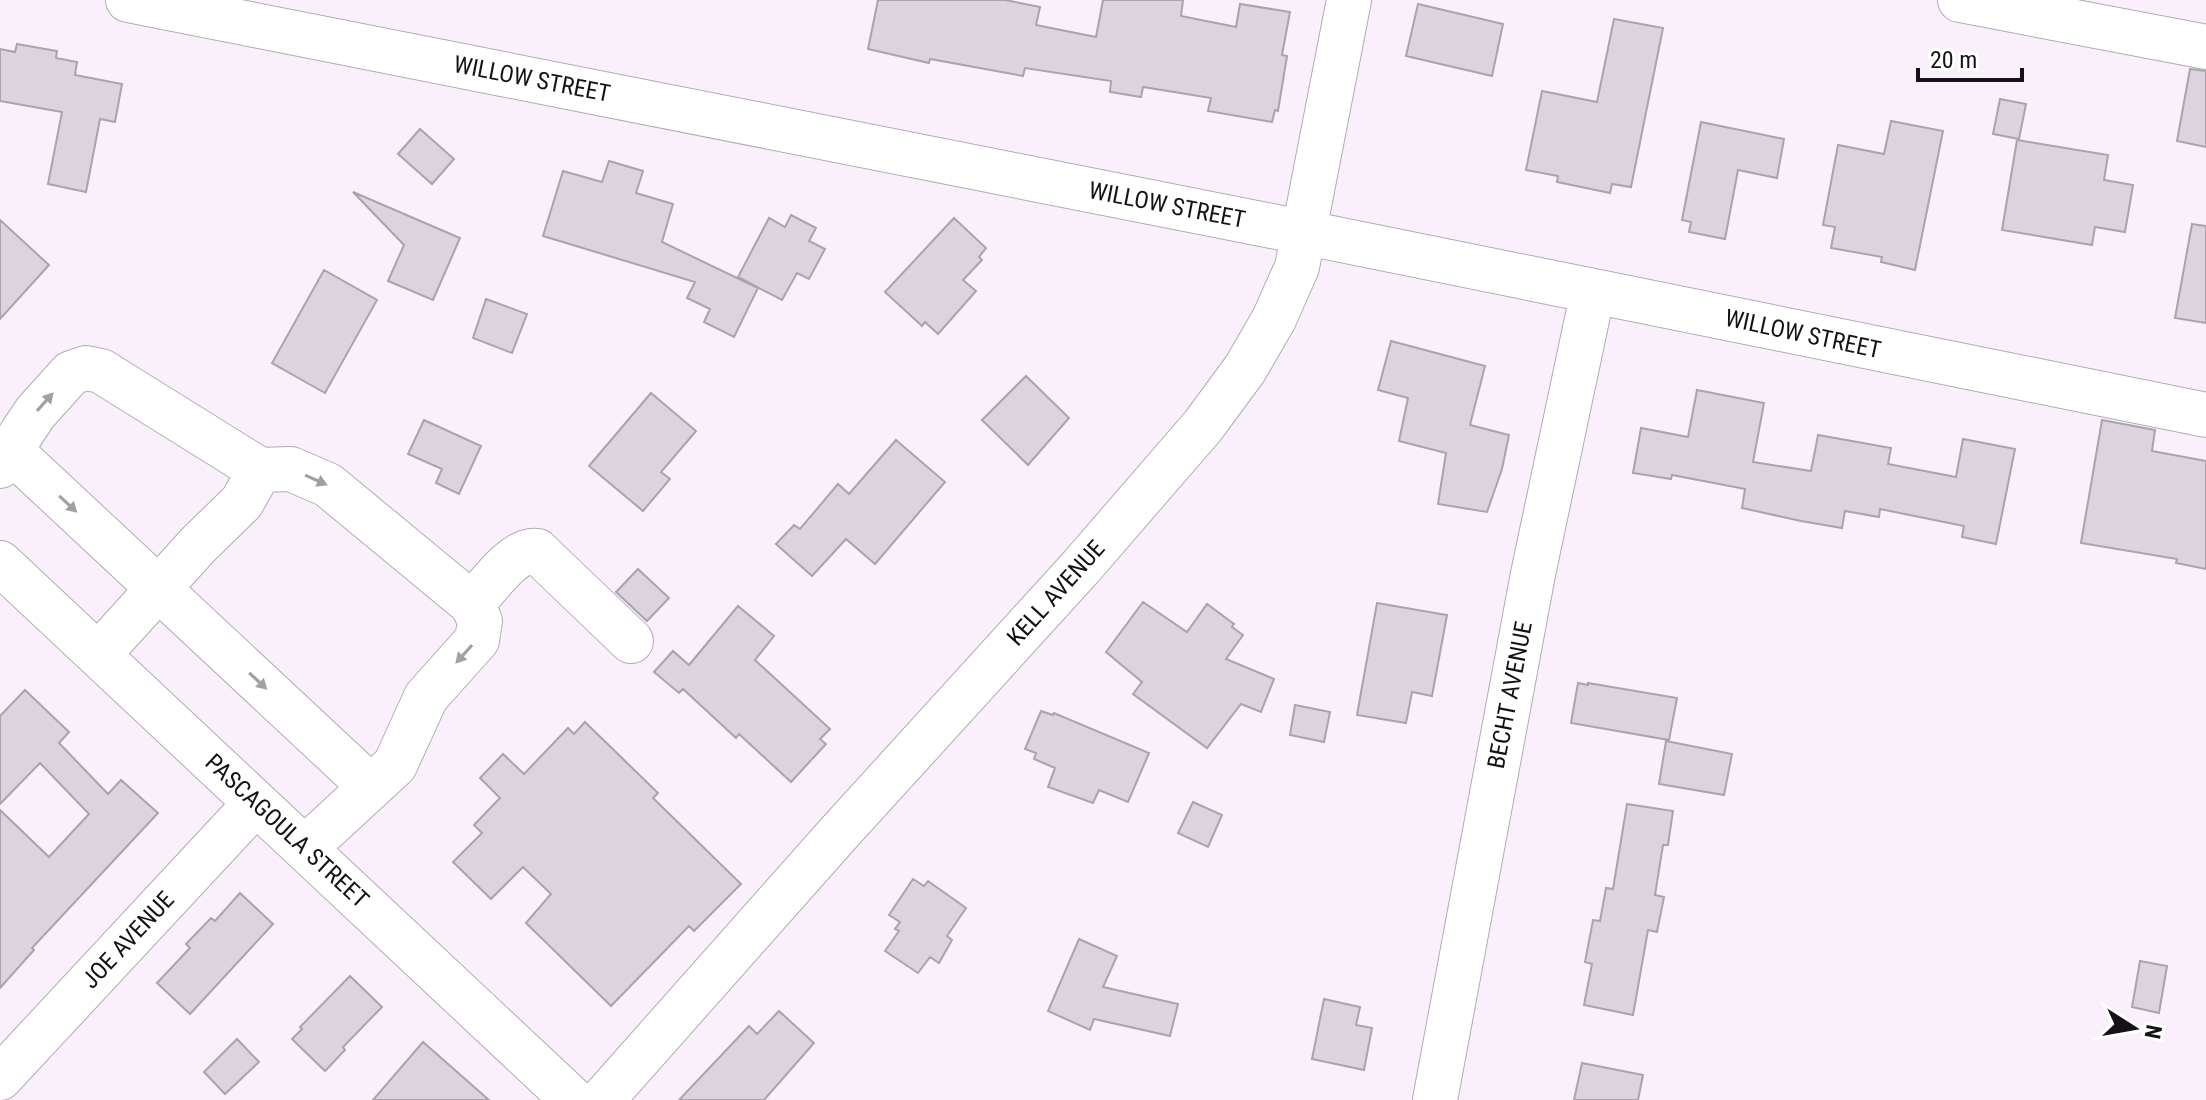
<svg xmlns="http://www.w3.org/2000/svg" width="2206" height="1100" viewBox="0 0 2206 1100" font-family="'Roboto Condensed',sans-serif">
  <style>
    .building { fill: #dcd3df; stroke: #aaa2ad; stroke-width: 2 }
    .lines { fill: none; stroke-linecap: round; stroke-linejoin: round }
    .minor-casing { stroke: #b3aab6; stroke-width: 46 }
    .minor { stroke: #fff; stroke-width: 44 }
    .oneway { fill: #a1a0a2 }
    .labels { text-anchor: middle; stroke-width: 6; stroke-linejoin: round; paint-order: stroke }
    .street-label { font-size: 24px; fill: #141216; stroke: #fff }
  </style>
  <rect width="100%" height="100%" fill="#f9f0fc"/>
  <!-- building -->
  <path class="building" d="M878 0H1005L1040 7 1036 25 1096 37 1103 0H1183L1181 16 1236 27 1240 4 1290 12 1282 55 1287 56 1278 111 1275 110 1272 122 1208 111 1211 98 1143 87 1141 97 1110 92 1111 81 1025 68 1023 76 930 59 929 63 868 49Z
    M1418 4 1503 24 1492 76 1406 56Z
    M1614 19 1663 28 1631 187 1612 184 1610 193 1557 182 1558 176 1526 170 1542 91 1597 102Z
    M17 44 57 51 56 58 77 62 75 75 122 84 115 122 100 119 86 192 48 184 62 112 0 101V49L15 52Z
    M2190 69 2206 71V147L2177 141Z
    M2000 99 2026 104 2019 139 1993 134Z
    M1891 121 1943 131 1915 270 1881 262 1882 257 1831 248 1835 227 1823 225 1838 145 1884 154Z
    M1701 122 1784 139 1777 178 1738 170 1725 239 1689 232 1691 222 1682 220Z
    M420 129 454 159 432 184 398 154Z
    M2017 140 2108 155 2104 180 2133 185 2125 232 2095 227 2092 245 2002 230Z
    M609 161 643 171 636 193 673 204 662 242 758 288 734 337 704 322 710 309 687 298 695 282 543 236 563 171 602 182Z
    M353 192 460 238 433 300 388 281 404 245Z
    M791 215 816 228 809 241 825 249 809 279 797 273 782 300 738 277 769 218 785 227Z
    M954 218 986 248 979 257 982 260 963 280 976 291 938 334 925 322 922 326 885 292Z
    M0 220 49 265 0 319Z
    M2192 224 2206 226V323L2175 318Z
    M324 270 377 300 325 393 272 363Z
    M486 299 527 314 512 353 473 338Z
    M1391 341 1485 366 1470 425 1509 435 1502 469 1487 512 1438 504 1446 453 1399 441 1408 398 1378 390Z
    M1026 376 1069 418 1028 465 982 420Z
    M1697 390 1764 403 1753 462 1811 471 1818 435 1891 448 1888 464 1956 477 1963 439 2015 449 1996 544 1962 537 1964 526 1880 509 1879 517 1845 511 1842 528 1801 521 1742 508 1745 489 1672 475 1671 479 1633 473 1641 428 1688 437Z
    M651 393 696 431 661 472 670 479 643 511 589 466Z
    M424 420 481 446 459 494 436 483 442 469 408 454Z
    M2102 420 2155 430 2152 451 2206 461V569L2176 563 2177 559 2081 543Z
    M896 440 945 482 875 564 846 539 812 576 776 544 794 525 800 529 838 484 849 494Z
    M638 569 669 598 647 621 616 592Z
    M1143 602 1187 632 1207 604 1234 624 1232 627 1243 635 1226 659 1274 679 1261 712 1241 704 1207 748 1133 694 1142 682 1106 652Z
    M1377 603 1447 615 1432 696 1412 692 1406 723 1357 715Z
    M738 606 774 636 755 660 830 729 820 739 826 744 791 782 739 734 736 738 683 689 679 693 654 672 673 651 689 665Z
    M1578 683 1588 685V683L1677 698 1669 740 1571 723Z
    M25 690 69 732 59 743 108 794 121 780 158 813 32 948 34 950 0 988V810L49 857 89 814 40 763 0 804V716Z
    M1295 705 1330 712 1324 742 1290 735Z
    M1041 711 1053 715 1054 713 1149 753 1128 802 1099 790 1093 803 1048 787 1055 768 1034 759 1036 753 1025 749Z
    M585 722 658 793 653 798 741 884 694 931 689 926 611 1006 526 923 551 894 523 867 491 899 453 862 482 833 474 825 500 798 480 778 503 754 524 774 568 728 574 734Z
    M1666 741 1732 754 1724 795 1659 784Z
    M1193 802 1222 815 1208 847 1178 833Z
    M1627 804 1673 811 1668 845H1663L1655 895 1664 897 1657 932 1648 930 1633 1015 1584 1005 1592 964 1585 962 1593 920 1600 921 1606 888 1613 889Z
    M913 879 924 886 928 881 966 908 947 936 952 940 939 963 930 957 918 973 885 951 899 931 895 929 900 922 889 915Z
    M240 893 273 924 190 1014 157 983 190 948 186 944 211 918 215 921Z
    M1079 939 1117 956 1103 987 1178 1004 1170 1036 1094 1019 1090 1030 1048 1011Z
    M2140 961 2167 966 2159 1013 2132 1007Z
    M350 976 382 1007 343 1047 345 1050 325 1071 292 1039 302 1029 300 1027Z
    M1324 999 1360 1007 1356 1025 1372 1028 1364 1070 1312 1059Z
    M779 1011 814 1043 764 1100H679L749 1026 757 1034Z
    M237 1039 259 1062 225 1094 204 1072Z
    M423 1042 489 1100H373Z
    M1582 1063 1643 1075 1638 1100H1574Z"/>
  <g class="lines">
    <!-- minor casing -->
    <g class="minor-casing">
      <path id="minor" d="M128 0 1302 232 2206 415
        M1960 0 2206 47
        M11 451 371 787
        M0 466 35 413 71 373 86 368 101 371 260 470 291 469 328 485 472 604 480 621 477 640 426 697 395 765 305 848
        M0 563 573 1100
        M472 604C487 588 515 547 537 551L631 641
        M98 655 198 545 242 502 260 470
        M0 1078 256 803
        M602 1100 838 834 1081 567 1203 426 1245 369 1274 319 1297 267 1349 0
        M1435 1100 1533 574 1593 291"/>
    </g>
    <!-- minor -->
    <use href="#minor" class="minor"/>
  </g>
  <!-- one-way arrows -->
  <defs><path id="oneway-solid" d="M-6-.8H1V-3.2L6.5 0L1 3.2V.8H-6Z" transform="scale(2)"/></defs>
  <g class="oneway">
    <use href="#oneway-solid" transform="translate(45 402) rotate(-48)"/>
    <use href="#oneway-solid" transform="translate(316 480) rotate(24)"/>
    <use href="#oneway-solid" transform="translate(68 504) rotate(43)"/>
    <use href="#oneway-solid" transform="translate(464 654) rotate(132)"/>
    <use href="#oneway-solid" transform="translate(258 681) rotate(43)"/>
  </g>
  <g class="labels">
    <!-- street labels -->
    <g class="street-label">
      <text transform="translate(532 79) rotate(11)" y="8">WILLOW STREET</text>
      <text transform="translate(1167 205) rotate(11)" y="8">WILLOW STREET</text>
      <text transform="translate(1803 334) rotate(12)" y="8">WILLOW STREET</text>
      <text transform="translate(1056 593) rotate(-48)" y="8">KELL AVENUE</text>
      <text transform="translate(1510 695) rotate(-79)" y="8">BECHT AVENUE</text>
      <text transform="translate(287 831) rotate(43)" y="8">PASCAGOULA STREET</text>
      <text transform="translate(128 940) rotate(-47)" y="8">JOE AVENUE</text>
    </g>
  </g>
  <!-- north arrow -->
  <g transform="translate(2134 1028) rotate(101)" stroke="#ffffff" stroke-width="6" paint-order="stroke">
  <path d="M0-6L14 30L0 20L-14 30Z" fill="#141216"/>
  <text y="-12" font-size="22" font-weight="bold" text-anchor="middle" fill="#141216">N</text>
  </g>
  <!-- scale -->
  <path d="M1918 68v12h104v-12" fill="none" stroke="#141216" stroke-width="4"/>
  <text x="1930" y="68" font-size="24" fill="#141216" stroke="#ffffff" stroke-width="6" paint-order="stroke">20 m</text>
</svg>
